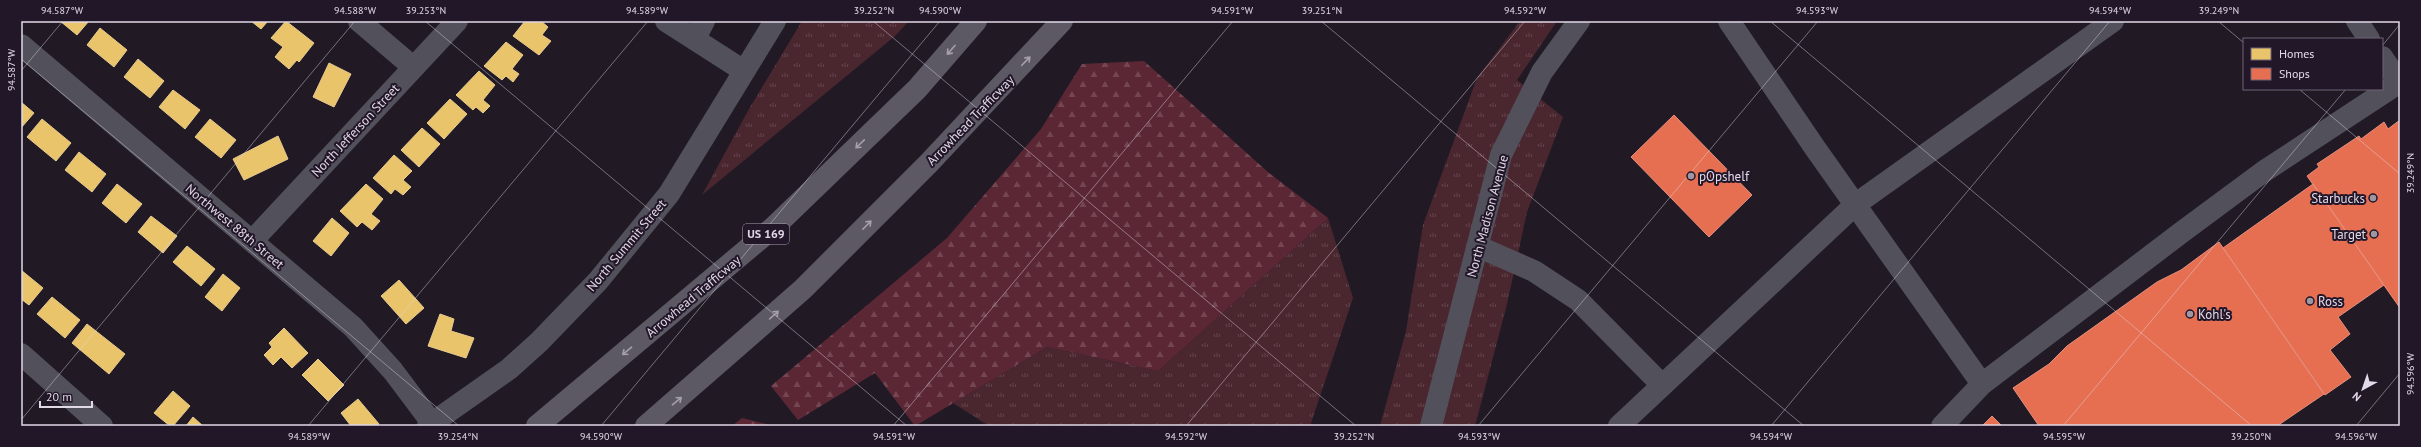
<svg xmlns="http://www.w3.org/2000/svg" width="2421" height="447" viewBox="0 0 2421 447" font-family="'PT Sans',sans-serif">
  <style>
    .grass { fill: url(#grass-tufts) }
    .forest { fill: url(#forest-firs) }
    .homes { fill: #e9c46a; stroke: #e7ca8f }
    .shops { fill: #e76f51; stroke: #e58f7e }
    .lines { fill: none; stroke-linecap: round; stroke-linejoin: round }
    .minor { stroke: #52515b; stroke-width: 22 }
    .highway { stroke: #5c5965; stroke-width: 22 }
    .oneway { stroke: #a59fac }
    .ticks { fill: none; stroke: #e1d9e6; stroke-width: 1; stroke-opacity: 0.45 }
    .poi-dot { fill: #9e96a2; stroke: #221629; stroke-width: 1.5 }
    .labels { text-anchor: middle; stroke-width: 4; stroke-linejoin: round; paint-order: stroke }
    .shield { fill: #221629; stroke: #a89ead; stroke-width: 1 }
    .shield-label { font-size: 12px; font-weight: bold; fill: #e1d9e6 }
    .street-label { font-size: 13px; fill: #e1d9e6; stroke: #221629 }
    .poi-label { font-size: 13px; fill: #e1d9e6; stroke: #221629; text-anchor: start }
    .neatline { fill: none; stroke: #e1d9e6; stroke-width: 1.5 }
    .ticks-label { font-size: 10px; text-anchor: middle; fill: #e1d9e6 }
  </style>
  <defs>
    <pattern id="grass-tufts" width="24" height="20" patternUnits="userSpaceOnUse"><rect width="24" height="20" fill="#4a262f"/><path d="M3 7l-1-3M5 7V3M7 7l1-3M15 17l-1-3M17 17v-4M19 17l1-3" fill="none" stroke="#64454d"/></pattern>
    <pattern id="forest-firs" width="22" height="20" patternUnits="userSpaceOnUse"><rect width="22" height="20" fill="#5c2735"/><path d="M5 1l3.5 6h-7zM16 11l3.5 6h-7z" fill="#734652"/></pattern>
  </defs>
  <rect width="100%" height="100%" fill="#211a25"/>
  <!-- grass -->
  <path class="grass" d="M802 21H909L895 36 702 195 749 109Z
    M1520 21H1557L1517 80 1563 117 1527 212 1507 304 1475 426H1380L1406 331 1423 225 1477 78Z
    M1328 218 1353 298 1310 426H989L953 403 1047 347 1158 371Z"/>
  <!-- forest -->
  <path class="forest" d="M1144 61 1269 173 1328 218 1158 371 1047 347 915 426 875 373 798 420 771 386 947 238 1041 129 1082 64Z
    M742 418 774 426H732Z"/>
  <!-- homes -->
  <path class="homes" d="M60 21H89L77 35Z
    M251 21H268L261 29Z
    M286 21 314 43 299 62 297 60 289 69 275 57 283 47 271 38Z
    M525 21H541L548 27 542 35 551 41 539 55 513 36Z
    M100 28 127 50 114 67 87 45Z
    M506 42 523 55 512 69 519 74 513 82 506 76 502 80 484 66Z
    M138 59 164 81 150 98 124 77Z
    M329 63 351 74 334 107 313 97Z
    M479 71 495 85 483 100 490 106 483 113 476 107 473 110 456 95Z
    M173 90 200 110 185 129 159 107Z
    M450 99 467 114 444 139 427 123Z
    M21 102 34 113 21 128Z
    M42 119 71 143 56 161 27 137Z
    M210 119 236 140 221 158 195 137Z
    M422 128 440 144 419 167 401 150Z
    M278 136 288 159 244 180 233 159Z
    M79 152 106 174 92 192 65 170Z
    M394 155 412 171 403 180 411 187 403 195 395 189 391 194 373 178Z
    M117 184 142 204 126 223 102 203Z
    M366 184 383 199 371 214 380 221 372 230 362 222 357 227 340 211Z
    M151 216 177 236 163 253 138 232Z
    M332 218 349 233 331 256 313 241Z
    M187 246 215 269 201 286 173 262Z
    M21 270 43 288 29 305 21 299Z
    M223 274 240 288 222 311 205 297Z
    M399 280 424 308 406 324 381 296Z
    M52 297 80 320 65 338 37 314Z
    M440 314 454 319 451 331 474 338 466 358 428 346Z
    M87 324 125 354 109 374 72 343Z
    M284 328 308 353 292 368 281 357 273 365 264 355 272 347 269 343Z
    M318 359 344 385 328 401 302 375Z
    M173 391 190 406 173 426H170L154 413Z
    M358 399 379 424 377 426H351L341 413Z
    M193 417 203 426H186Z"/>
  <!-- shops -->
  <path class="shops" d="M1674 115 1752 195 1709 237 1631 157Z
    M2400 120V308L2307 176 2319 167 2317 164 2359 136 2361 139 2384 122 2388 129Z
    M2313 184 2384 285 2338 317 2350 334 2330 350 2351 377 2325 395 2223 248Z
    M2219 242 2324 394 2277 426H2039L2013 388 2049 364 2067 346 2157 282 2181 270Z
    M1992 416 2002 426H1982Z"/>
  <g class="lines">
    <!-- minor -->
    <path class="minor" d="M359 21 413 67
      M666 21 744 71
      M1729 21 1815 148 1982 384
      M2357 21 2369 39
      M695 38 704 21
      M21 45 353 327 393 371 432 423
      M2382 57 2400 83
      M253 240 457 21
      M1479 247 1534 271 1578 300 1662 385
      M21 354 102 426
      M428 426 509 369 539 342 598 281 669 194 775 21
      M1431 426 1501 155 1542 72 1579 21
      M1619 426 1856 204 2113 21
      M1942 426 1982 384 2182 232 2263 172 2400 82"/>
    <!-- highway -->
    <path class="highway" d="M537 426 774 227 917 89 976 21
      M646 426 803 289 928 164 1062 21"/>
  </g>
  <!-- one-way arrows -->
  <defs><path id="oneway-shaft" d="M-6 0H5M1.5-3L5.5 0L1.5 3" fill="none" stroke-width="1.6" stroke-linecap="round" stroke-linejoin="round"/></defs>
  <g class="oneway">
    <use href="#oneway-shaft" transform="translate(951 50) rotate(131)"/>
    <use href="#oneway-shaft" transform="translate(1026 61) rotate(-46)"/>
    <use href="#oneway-shaft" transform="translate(860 144) rotate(136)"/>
    <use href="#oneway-shaft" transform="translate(867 225) rotate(-45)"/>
    <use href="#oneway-shaft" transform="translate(774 315) rotate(-42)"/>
    <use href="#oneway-shaft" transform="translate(627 351) rotate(140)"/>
    <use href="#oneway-shaft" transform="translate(677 401) rotate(-40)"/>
  </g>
  <!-- ticks -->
  <path class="ticks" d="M425 21 907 426M873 21 1356 426M1321 21 1804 426M1770 21 2252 426M2218 21 2244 43M2382 46 2400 24M21 59 459 426M21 71 63 21M2299 89 2400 174M21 420 355 21M308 426 648 21M601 426 940 21M893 426 1233 21M1186 426 1525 21M1478 426 1818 21M1771 426 2110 21M2063 426 2346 89M2356 426 2400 373"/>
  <!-- markers -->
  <g class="poi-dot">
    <circle cx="1691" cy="176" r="4"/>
    <circle cx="2373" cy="198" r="4"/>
    <circle cx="2374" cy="234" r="4"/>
    <circle cx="2310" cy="301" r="4"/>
    <circle cx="2190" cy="314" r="4"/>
  </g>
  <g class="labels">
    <!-- shield labels -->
    <rect class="shield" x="743" y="224" width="46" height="20" rx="3"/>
    <g class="shield-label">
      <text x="766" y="238">US 169</text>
    </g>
    <!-- street labels -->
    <g class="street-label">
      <text transform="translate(970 120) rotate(-46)" y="5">Arrowhead Trafficway</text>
      <text transform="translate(355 130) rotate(-47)" y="5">North Jefferson Street</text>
      <text transform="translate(1487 216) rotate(-75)" y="5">North Madison Avenue</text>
      <text transform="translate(235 226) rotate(40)" y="5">Northwest 88th Street</text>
      <text transform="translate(626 245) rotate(-50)" y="5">North Summit Street</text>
      <text transform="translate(693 296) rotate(-40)" y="5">Arrowhead Trafficway</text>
    </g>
    <!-- poi labels -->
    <g class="poi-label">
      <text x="1699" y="181">pOpshelf</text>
      <text x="2365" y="203" text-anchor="end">Starbucks</text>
      <text x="2366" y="239" text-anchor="end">Target</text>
      <text x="2318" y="306">Ross</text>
      <text x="2198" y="319">Kohl's</text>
    </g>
  </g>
  <!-- border -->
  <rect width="2421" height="447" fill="none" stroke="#221629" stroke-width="44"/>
  <!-- legend -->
  <rect x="2243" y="38" width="140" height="52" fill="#221629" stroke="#6e6475"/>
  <rect x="2251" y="48" width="20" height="12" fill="#e9c46a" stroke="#6e6475"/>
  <text x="2279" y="58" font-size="12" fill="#e1d9e6">Homes</text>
  <rect x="2251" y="68" width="20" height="12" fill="#e76f51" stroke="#6e6475"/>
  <text x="2279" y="78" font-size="12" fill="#e1d9e6">Shops</text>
  <!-- north arrow -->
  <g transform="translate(2363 389) rotate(220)" stroke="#221629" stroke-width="3" paint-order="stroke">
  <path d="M0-3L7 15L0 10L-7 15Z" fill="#e1d9e6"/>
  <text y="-6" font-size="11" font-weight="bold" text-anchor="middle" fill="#e1d9e6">N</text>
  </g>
  <!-- scale -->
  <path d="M40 401v6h52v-6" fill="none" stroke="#e1d9e6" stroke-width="2"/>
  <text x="46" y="401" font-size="12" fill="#e1d9e6" stroke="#221629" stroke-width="3" paint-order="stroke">20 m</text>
  <rect x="22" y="22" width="2377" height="403" class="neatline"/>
  <g class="ticks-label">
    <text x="62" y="14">94.587°W</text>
    <text x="355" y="14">94.588°W</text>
    <text x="426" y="14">39.253°N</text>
    <text x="647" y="14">94.589°W</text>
    <text x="874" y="14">39.252°N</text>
    <text x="940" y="14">94.590°W</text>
    <text x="1232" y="14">94.591°W</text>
    <text x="1322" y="14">39.251°N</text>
    <text x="1525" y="14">94.592°W</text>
    <text x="1817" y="14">94.593°W</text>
    <text x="2110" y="14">94.594°W</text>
    <text x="2219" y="14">39.249°N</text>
    <text transform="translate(11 70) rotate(-90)" y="4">94.587°W</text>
    <text transform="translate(2410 173) rotate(-90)" y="4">39.249°N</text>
    <text transform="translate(2410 374) rotate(-90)" y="4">94.596°W</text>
    <text x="309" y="440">94.589°W</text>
    <text x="458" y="440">39.254°N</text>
    <text x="601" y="440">94.590°W</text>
    <text x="894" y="440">94.591°W</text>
    <text x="1186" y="440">94.592°W</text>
    <text x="1354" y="440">39.252°N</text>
    <text x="1479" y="440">94.593°W</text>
    <text x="1771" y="440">94.594°W</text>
    <text x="2064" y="440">94.595°W</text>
    <text x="2251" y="440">39.250°N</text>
    <text x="2356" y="440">94.596°W</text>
  </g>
</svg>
